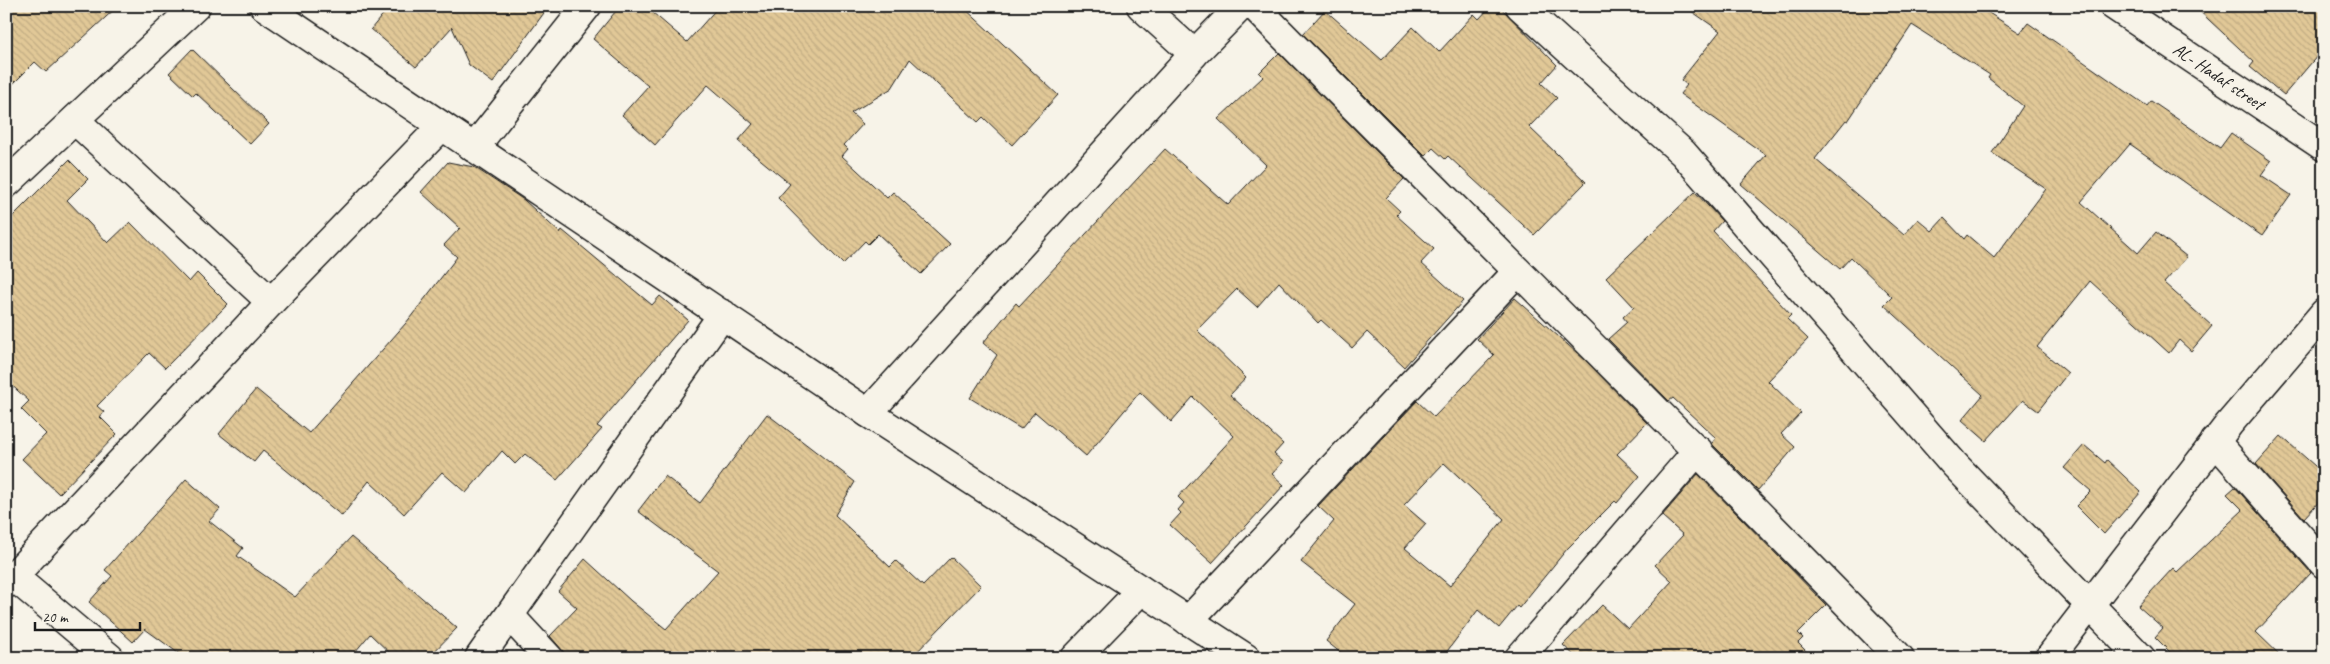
<svg xmlns="http://www.w3.org/2000/svg" width="2330" height="664" viewBox="0 0 2330 664" font-family="Caveat,sans-serif">
  <style>
    .building { fill: url(#building-back-hatch); stroke: #1c1c1c; fill-rule: evenodd }
    .lines { fill: none; stroke-linecap: round; stroke-linejoin: round }
    .minor-casing { stroke: #1c1c1c; stroke-width: 31 }
    .minor { stroke: #f7f3e8; stroke-width: 28 }
    .labels { text-anchor: middle; stroke-width: 4; stroke-linejoin: round; paint-order: stroke }
    .street-label { font-size: 18px; fill: #1c1c1c; stroke: #f7f3e8 }
  </style>
  <defs>
    <pattern id="building-back-hatch" width="6" height="6" patternUnits="userSpaceOnUse" patternTransform="scale(1.25)"><rect width="6" height="6" fill="#e1c897"/><path d="M-1 5l2 2M0 0l6 6M5-1l2 2" fill="none" stroke="#c0ab82"/></pattern>
  </defs>
  <rect width="100%" height="100%" fill="#f7f3e8"/>
  <filter id="ink" filterUnits="userSpaceOnUse"><feTurbulence type="fractalNoise" baseFrequency=".02" numOctaves="2"/><feDisplacementMap in="SourceGraphic" scale="10" xChannelSelector="R" yChannelSelector="G"/><feConvolveMatrix kernelMatrix="1 2 1 2 8 2 1 2 1" color-interpolation-filters="sRGB"/></filter>
  <g filter="url(#ink)">
    <!-- building -->
    <path class="building" d="M6 6H118L46 72 35 62 6 91Z
      M390 6H549L493 83 469 65 452 27 416 67 371 29Z
      M620 6H645L687 42 719 6H962L1058 95 1012 145 983 117 978 122 910 59 892 88 851 113 863 124 844 145 848 149 842 156 887 198 893 192 950 244 921 274 878 234 868 244 865 241 843 264 778 198 790 184 738 141 753 124 708 85 655 145 622 115 648 86 593 39Z
      M1491 6H1499L1557 65 1541 83 1557 98 1529 127 1586 182 1534 235 1448 156 1445 159 1433 148 1425 156 1303 34 1325 10 1382 60 1413 27 1439 52 1474 14 1479 19Z
      M1684 6H1978L2020 33 2028 23 2147 106 2151 101 2220 148 2231 133 2271 161 2261 175 2291 195 2262 236 2130 144 2081 202 2138 253 2156 232 2187 257 2164 283 2212 326 2191 351 2179 340 2169 353 2090 281 2037 347 2068 373 2038 411 2023 400 1986 441 1962 420 1983 395 1884 305 1892 297 1851 257 1840 269 1741 184 1766 155 1680 94 1687 85 1681 80 1720 31ZM1912 25 1990 75 1988 78 2023 106 1992 153 2046 189 1994 258 1967 235 1964 239 1944 218 1932 231 1918 219 1904 235 1815 159 1846 120 1848 121Z
      M2194 6H2324V48L2284 95 2250 67 2254 62Z
      M192 49 269 124 250 144 196 93 193 96 169 73Z
      M1279 53 1404 179 1386 198 1400 211 1396 215 1434 249 1421 263 1463 301 1404 367 1367 332 1352 348 1321 320 1318 323 1279 282 1257 307 1237 289 1197 330 1246 378 1230 395 1283 444 1274 454 1283 462 1272 474 1284 485 1212 563 1170 525 1181 513 1178 510 1184 503 1178 497 1234 436 1193 397 1171 422 1140 392 1086 456 1035 412 1021 429 970 398 997 355 983 343 1016 303 1019 306 1165 149 1228 205 1266 165 1218 119 1263 77 1259 73Z
      M69 160 88 179 67 200 108 243 130 222 189 282 197 273 228 304 165 368 149 353 97 406 104 412 100 417 117 434 59 494 22 459 46 434 21 409 29 401 6 380V223Z
      M448 162 474 167 524 200 560 233 562 230 652 305 660 296 688 320 597 426 602 429 557 480 525 454 515 464 502 451 466 493 442 472 404 514 369 481 342 516 263 451 254 462 219 434 256 389 309 433 406 323 457 257 444 245 460 228 421 192Z
      M1695 192 1722 221 1713 231 1791 315 1787 319 1808 339 1768 381 1801 413 1781 434 1795 447 1758 490 1713 445 1712 443 1716 438 1673 398 1669 401 1608 339 1627 322 1623 317 1634 307 1606 277Z
      M1515 298 1585 360 1647 423 1617 454 1640 476 1617 503 1615 501 1567 549 1519 608 1517 606 1499 628 1478 610 1442 658H1347L1326 641 1355 604 1301 562 1334 521 1318 506 1417 401 1434 417 1494 355 1477 339ZM1444 463 1504 519 1450 586 1405 548 1426 524 1404 505Z
      M767 414 855 482 835 515 890 567 896 561 923 586 951 557 981 586 911 658H569L550 636 577 608 558 591 585 559 631 601 666 629 718 571 638 511 665 476 700 503Z
      M2281 436 2324 474V496L2304 518 2256 464Z
      M2084 445 2105 463 2107 460 2141 492 2104 534 2076 506 2091 491 2064 468Z
      M1698 474 1826 605 1798 633 1803 638 1798 643 1813 658H1577L1563 645 1602 605 1628 629 1672 581 1655 565 1683 535 1662 516Z
      M186 479 220 509 209 521 243 548 237 556 295 597 351 537 457 628 428 658H395L370 634 350 658H185L145 629 133 642 89 602 112 576 105 570Z
      M2235 487 2311 573 2256 632 2283 658H2176L2155 637 2163 628 2138 606 2173 568 2177 572 2243 510 2227 494Z"/>
    <g class="lines">
      <!-- minor casing -->
      <g class="minor-casing">
        <g id="minor">
          <path d="M264 6 868 413 1246 658"/>
          <path d="M1141 6 1194 54"/>
          <path d="M1254 6C1469 224 1687 438 1900 658"/>
          <path d="M1520 6 1683 153 1954 464 2141 658"/>
          <path id="s1" d="M2114 6 2324 147"/>
          <path d="M75 120 271 302"/>
          <path d="M474 148 587 6"/>
          <path d="M6 184 196 6"/>
          <path d="M868 413 1194 54 1241 6"/>
          <path d="M2215 441 2324 564"/>
          <path d="M14 577 110 658"/>
          <path d="M6 584 271 302 442 126"/>
          <path d="M510 616 549 658"/>
          <path d="M1188 621 1517 272"/>
          <path d="M479 658 723 314"/>
          <path d="M1075 658 1141 590"/>
          <path d="M1519 658 1698 450"/>
          <path d="M2049 658 2229 424 2324 313"/>
        </g>
      </g>
      <!-- minor -->
      <use href="#minor" class="minor"/>
    </g>
  </g>
  <g class="labels">
    <!-- street labels -->
    <g class="street-label">
      <text dy="6" stroke="none"><textPath href="#s1" startOffset="126">AL- Hadaf street</textPath></text>
    </g>
  </g>
  <!-- margin -->
  <rect width="2330" height="664" fill="none" stroke="#f7f3e8" stroke-width="25"/>
  <rect x="12" y="12" width="2305" height="639" fill="none" stroke="#1c1c1c" stroke-width="2" filter="url(#ink)"/>
  <!-- scale -->
  <path d="M35 622v8h105v-8" fill="none" stroke="#1c1c1c" stroke-width="2.5"/>
  <text x="42" y="622" font-size="15" fill="#1c1c1c" stroke="#f7f3e8" stroke-width="4" paint-order="stroke">20 m</text>
</svg>
